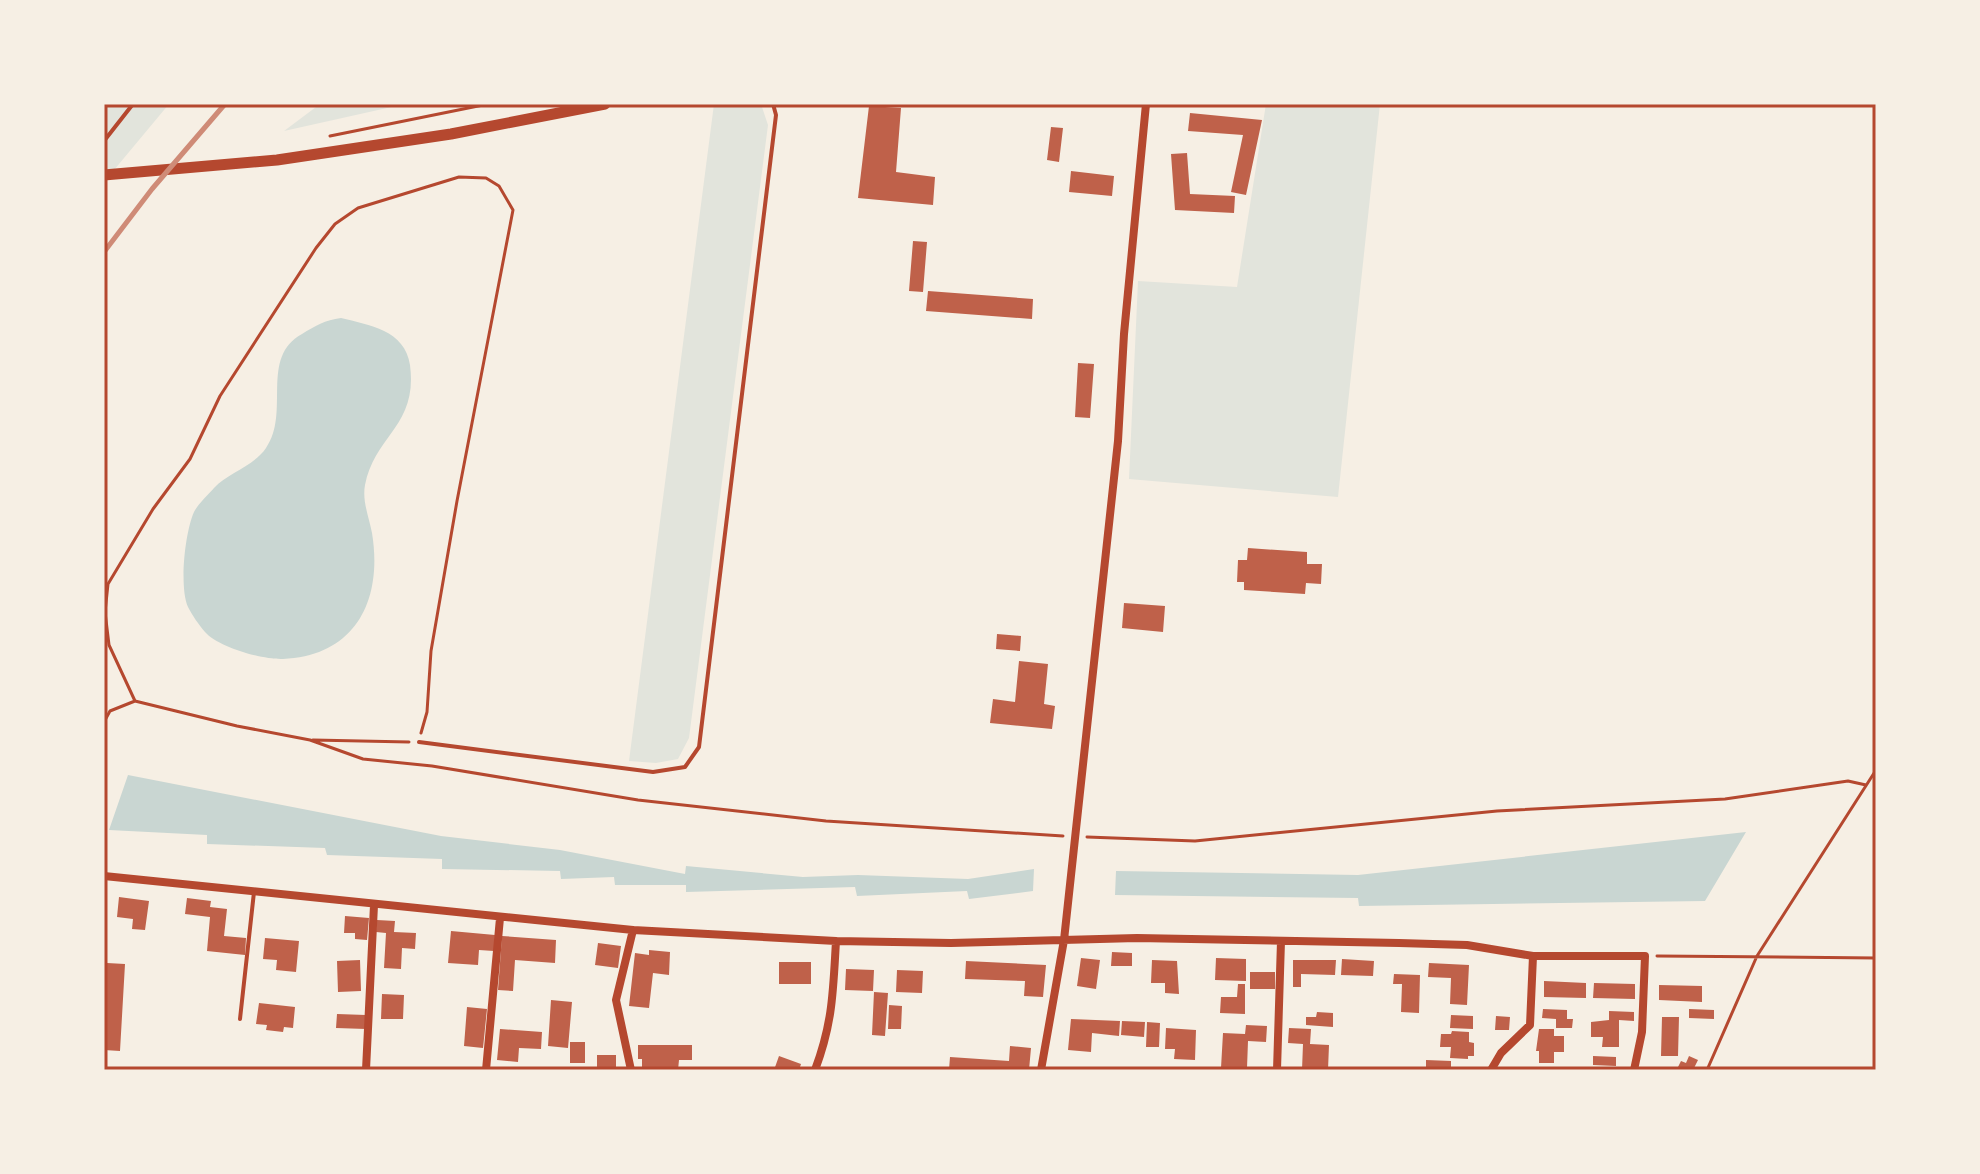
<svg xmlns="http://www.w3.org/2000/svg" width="1980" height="1174" viewBox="0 0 1980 1174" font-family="Roboto,sans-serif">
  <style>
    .green { fill: #e2e4dc }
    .water { fill: #c9d6d2 }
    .building { fill: #bf614a }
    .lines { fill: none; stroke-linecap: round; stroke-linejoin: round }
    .path { stroke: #b5482f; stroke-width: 3 }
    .service { stroke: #b5482f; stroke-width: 4 }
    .minor { stroke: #b5482f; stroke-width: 8 }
    .tertiary { stroke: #b5482f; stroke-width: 11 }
    .rail { stroke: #cf8b77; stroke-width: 5 }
    .neatline { fill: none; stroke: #b5482f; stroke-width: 3 }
  </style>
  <rect width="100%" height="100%" fill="#f6efe4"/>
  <!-- green -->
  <path class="green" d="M104 104H169L104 182Z
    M320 104H405L284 131Z
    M714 104H761L768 125 689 738 678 759 656 763 629 761Z
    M1266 104H1380L1338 497 1129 479 1138 281 1237 287Z"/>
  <!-- water -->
  <path class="water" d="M341 318C369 325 405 330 410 365 418 426 375 435 365 485 362 501 369 517 372 533 383 600 356 656 283 659 263 660 218 647 205 632 199 625 192 615 188 607 179 587 185 532 194 512 198 504 208 495 214 488 228 473 254 466 266 448 291 412 259 358 302 334 315 326 325 320 341 318Z
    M128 775 441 836 560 850 685 874 686 866 803 877 858 875 968 879 1034 869 1033 891 969 899 967 891 857 896 855 887 686 892V885H615L614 877 561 879 560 871 442 869V859L327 855 325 848 207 844V835L109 830Z
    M1746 832 1705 901 1359 906 1358 898 1115 895 1116 871 1358 875Z"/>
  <!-- building -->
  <path class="building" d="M869 106 901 108 896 172 935 177 933 205 858 198Z
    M1190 113 1262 120 1246 195 1231 192 1243 135 1188 131Z
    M1051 127 1063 128 1059 162 1047 160Z
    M1187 153 1190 194 1235 196 1234 213 1175 210 1171 154Z
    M1071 171 1114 176 1112 196 1069 192Z
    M913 241 927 242 923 292 909 291Z
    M928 291 1033 299 1032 319 926 311Z
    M1078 363 1094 364 1090 418 1075 417Z
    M1248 548 1307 552V564H1322L1321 584 1306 583 1305 594 1244 590V582H1237L1238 560H1247Z
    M1124 603 1165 606 1163 632 1122 628Z
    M997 634 1021 636 1020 651 996 649Z
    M1019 661 1048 664 1044 704 1055 706 1052 729 990 723 993 699 1015 702Z
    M119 897 149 901 145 930 132 929 133 919 117 917Z
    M187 898 211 901 210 907 227 909 224 936 246 938 245 955 207 951 210 917 185 914Z
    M345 916 369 918 367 940 355 939V933H344Z
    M377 920 395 921 394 932 416 933 415 949 402 948 401 969 384 968 386 933 376 932Z
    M451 931 495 935 494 951 479 950 478 965 448 963Z
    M502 936 556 940 555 963 515 960 513 991 498 990Z
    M265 938 299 941 296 972 276 970 277 960 263 959Z
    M598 943 621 946 618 968 595 965Z
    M649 950 670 952 669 975 653 973 649 1008 629 1006 635 953 649 955Z
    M1112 952 1132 953V966H1111Z
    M1081 958 1100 960 1096 989 1077 986Z
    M1216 958 1246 959V981L1215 980Z
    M1342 959 1374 961 1373 976 1341 975Z
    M360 960 361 991 338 992 337 961Z
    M1152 960 1177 961 1179 994 1165 993V983H1151Z
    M1293 960H1336L1335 975 1301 974V987H1293Z
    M966 961 1046 965 1043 997 1024 996 1025 981 965 979Z
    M779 962H811V984H779Z
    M107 963 125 964 120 1051 104 1050Z
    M1429 963 1469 965 1467 1005 1450 1004 1451 978 1428 977Z
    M846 969 874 970 873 991 845 990Z
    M897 970 923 971 922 993 896 992Z
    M1250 972H1275V989H1250Z
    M1394 974 1420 975 1419 1013 1401 1012 1402 984H1393Z
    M1544 981 1586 983V998L1544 997Z
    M1594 983 1635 984V999L1593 998Z
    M1238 984H1245V1014L1220 1013 1221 997H1237Z
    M1659 985 1702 986V1002L1659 1000Z
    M874 992 888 993 885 1036 872 1035Z
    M382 994 404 995 403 1019H381Z
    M551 1000 572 1002 568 1048 548 1046Z
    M259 1003 295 1007 293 1028 284 1027 283 1032 266 1030 267 1025 256 1024Z
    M889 1005 902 1006 901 1029H888Z
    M467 1007 487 1009 483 1048 464 1046Z
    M1543 1009 1567 1010V1019H1573L1572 1028H1556V1019L1542 1018Z
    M1689 1009 1714 1010V1019L1689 1018Z
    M1609 1011 1634 1012V1021L1619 1020V1047H1602L1603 1037H1591V1022L1609 1020Z
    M1317 1012 1333 1013V1027L1306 1025V1017H1316Z
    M337 1014 366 1015V1029L336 1028Z
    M1451 1015 1473 1016V1029L1450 1028Z
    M1496 1016 1510 1017 1509 1030H1495Z
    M1662 1017H1679L1678 1056H1661Z
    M1071 1019 1120 1021 1119 1036 1092 1033 1091 1052 1068 1050Z
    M1122 1021 1145 1022 1144 1037 1121 1035Z
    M1147 1022 1160 1023 1159 1047H1146Z
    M1246 1025 1267 1026 1266 1042 1248 1041 1247 1068H1221L1223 1033 1245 1034Z
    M1166 1028 1196 1030 1195 1060 1174 1059 1175 1049H1165Z
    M1289 1028 1311 1029 1310 1044 1329 1045 1328 1070H1302L1303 1044 1288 1043Z
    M500 1029 542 1032 541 1049 519 1048 518 1062 497 1060Z
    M1539 1029H1554V1036H1564V1052H1554V1063H1539V1051H1536Z
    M1452 1031 1469 1032V1042L1474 1043V1056H1468V1059L1450 1058 1451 1047H1440L1441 1034H1451Z
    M570 1042H585V1063H570Z
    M638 1045H692V1060H679L678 1070H642V1059H638Z
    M1010 1046 1031 1048 1029 1070H949L950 1057 1009 1061Z
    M597 1055H616V1070H597Z
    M779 1056 801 1064 799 1070H774Z
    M1593 1056 1616 1057V1066L1593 1065Z
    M1689 1056 1698 1060 1693 1070 1677 1069 1681 1061 1686 1063Z
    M1426 1060 1451 1061V1070H1426Z"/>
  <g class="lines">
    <!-- path -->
    <path class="path" d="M330 136 488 104
      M135 701 109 645 105 612 108 584 153 509 190 459 220 396 316 248 335 224 358 208 459 177 486 178 499 186 513 210 457 501 431 651 427 712 421 733
      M104 722 110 711 135 701 237 726 310 740 363 759 432 766 638 800 826 821 1063 836
      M313 740 409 742
      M1087 837 1195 841 1497 811 1725 799 1848 781 1866 785
      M1657 956 1876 958
      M1707 1070 1757 956 1876 770"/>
    <!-- service -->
    <path class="service" d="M104 141 133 104
      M419 742 653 772 685 767 699 747 776 115 773 104
      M240 1019 254 892"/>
    <!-- minor -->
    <path class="minor" d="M104 876 633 930 836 941 951 943 1137 938 1399 943 1467 945 1533 956H1645L1642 1032 1634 1070
      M366 1070 374 905
      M486 1070 500 918
      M631 1070 616 1000 633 930
      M815 1070C833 1022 833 991 836 941
      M1041 1070 1064 940 1118 441 1124 334 1146 104
      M1277 1070 1281 941
      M1491 1070 1501 1053 1530 1025 1533 956"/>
    <!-- tertiary -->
    <path class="tertiary" d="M104 175 277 160 451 134 605 104"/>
    <!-- rail -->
    <path class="rail" d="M104 252 152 189 225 104"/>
  </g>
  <!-- border -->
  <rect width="1980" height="1174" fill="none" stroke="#f6efe4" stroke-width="212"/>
  <rect x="106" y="106" width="1768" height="962" class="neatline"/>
</svg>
